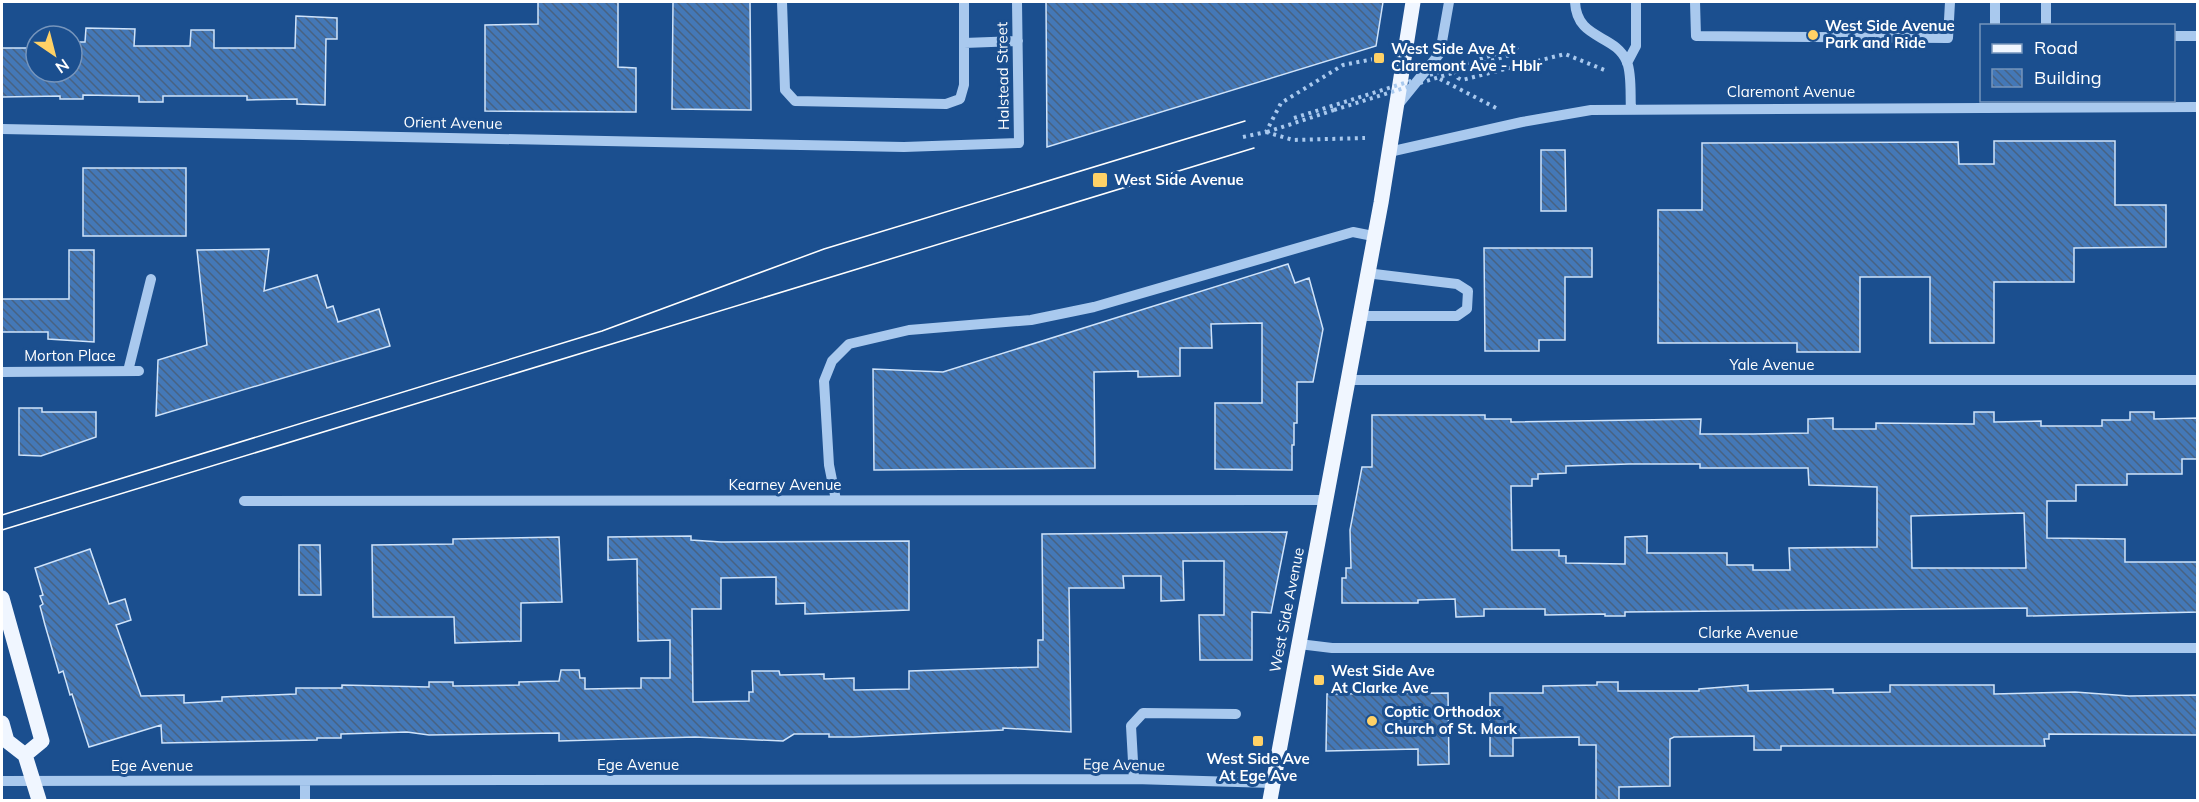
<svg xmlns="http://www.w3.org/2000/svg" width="2199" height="802" viewBox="0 0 2199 802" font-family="Mulish,sans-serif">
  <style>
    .building { fill: url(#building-back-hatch); stroke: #cfe3fa; stroke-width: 1.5; fill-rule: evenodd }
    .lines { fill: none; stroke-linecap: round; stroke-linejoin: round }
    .path { stroke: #a9c9ee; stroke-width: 4; stroke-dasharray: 3 4.5; stroke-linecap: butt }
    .minor { stroke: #a9c9ee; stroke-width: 10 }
    .major { stroke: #f0f6ff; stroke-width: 15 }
    .tram { stroke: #fff; stroke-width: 1.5 }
    .path-bridge { stroke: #a9c9ee; stroke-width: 4; stroke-dasharray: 3 4.5; stroke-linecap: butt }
    .poi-dot { fill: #ffd166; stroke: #1b4f8f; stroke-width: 2 }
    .labels { text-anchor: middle; stroke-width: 6; stroke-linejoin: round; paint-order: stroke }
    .poi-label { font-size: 15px; font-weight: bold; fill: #fff; stroke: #1b4f8f; text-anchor: start }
    .street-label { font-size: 15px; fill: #fff; stroke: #1b4f8f }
  </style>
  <defs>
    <pattern id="building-back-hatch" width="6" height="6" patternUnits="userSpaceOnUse" patternTransform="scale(1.5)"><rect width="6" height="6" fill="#4478b7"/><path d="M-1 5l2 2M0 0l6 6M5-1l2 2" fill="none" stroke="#486282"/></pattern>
  </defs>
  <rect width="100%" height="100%" fill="#1b4f8f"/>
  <!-- building -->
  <path class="building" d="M538 2H618V67L636 68V112L485 111V25L538 24Z
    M673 2H750L751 110 672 109Z
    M1046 2H1383L1376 46 1047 147Z
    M296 16 337 18V39H326L325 105 297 104V99L247 100V96H163V102H139V96L83 95V99H60V96L2 97V48H36V72H72V42H85L86 28 135 29 134 46H190L191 30H214V48H295Z
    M1994 141H2115V205H2166V247L2074 248V282H1994V343H1930V277H1860V352H1797V343H1658V210H1702V143L1958 142 1959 164H1994Z
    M1541 150H1565L1566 211H1541Z
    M83 168H186V236H83Z
    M1484 248H1592V277H1565V340H1539V351H1485Z
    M269 249 264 291 317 275 327 308 333 306 338 322 379 309 390 346 156 416 158 360 207 345 197 250Z
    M69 250H94V342L48 339V332H2V299H69Z
    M1288 264 1295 283 1309 278 1323 329 1313 382H1297V423H1294V445H1292V470L1215 469V403H1262V323L1211 324 1212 348H1180V376L1138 377V371L1094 372 1095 468 874 470 873 369 943 372Z
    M19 408H42V412H96V437L41 456 19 455Z
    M1974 412H1994V422L2041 421V426H2102V420H2130V412H2154V419L2198 418V459H2182V474H2127V485H2076V501H2047V538L2125 539V562H2198V612L2027 616V608L1625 612V616H1605V614L1545 615V609H1484V616L1456 617 1455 599 1418 600V603H1342V578H1346V568H1351L1350 530 1362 467H1372V415H1485V419H1511V422L1701 419 1700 434H1753L1808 433V419L1833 418V429H1876V423L1974 424ZM1629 464H1700V468H1808L1809 485 1877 487V547L1789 548 1790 570H1753V565H1727V553H1647V536L1625 537V564L1566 563V556H1559V550H1512L1511 486H1532V479H1538V474L1566 473V466ZM2024 513 2026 568H1912L1911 516Z
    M1287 532 1271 613 1252 612V660H1200L1199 615H1224V561H1183L1184 600 1161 601V576H1123L1124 588H1069L1071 732 1003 728V730L854 737H829V734H794L783 741 695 737 559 741V733L429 735 407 732 341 734V738H317V740L162 743 161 725 89 747 72 694 70 695 63 671 59 673 45 625 40 606 43 604 40 596 43 595 35 568 90 549 109 604 125 599 131 620 116 625 141 696 184 695V703L222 701V697L296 694V688H342V685L429 687V682H453V686L519 685V682L559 681 561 670H579L580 678H585V689L641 688V678H670V640L638 641 637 559 608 560V537L691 536V540L721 542 909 541V610L805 614V603L776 604V577L721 578V609H692L693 702 749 701V692H753L752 671H779L780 675 824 674V679L854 678V690L909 689V671L1038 667V640H1043L1042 534Z
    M559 537 562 602 521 603V641L455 643 454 617H373L372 545 453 544V539Z
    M299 545H320L321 595H299Z
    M1597 682H1618V691H1699V689L1748 685V691L1833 689V693L1890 692V685H1994V694L2075 692 2129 696 2198 695V735L2049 734V739H2044L2045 746H1781V750H1754V736L1674 737 1670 739V786L1619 787V801H1596V745H1579V737L1513 738V756H1490V693H1543V686L1597 685Z
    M1448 693 1449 764 1418 765V749L1326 751 1327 694Z"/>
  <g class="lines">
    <!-- path -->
    <path class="path" d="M1452 64 1458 78 1462 80 1565 54 1607 71
      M1440 79 1500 110
      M1266 132 1293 140 1365 138
      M1267 132 1334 110
      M1243 137 1266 132 1281 103 1343 65 1379 58"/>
    <!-- minor -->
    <path class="minor" d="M782 2 785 90 795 101 946 104 960 99 964 85V2
      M1575 2C1577 41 1615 33 1627 62 1632 75 1630 95 1631 109
      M1695 2 1696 36 1948 38 1950 2
      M1995 2V26
      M2046 26V2
      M2174 36H2198
      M964 43 1018 41
      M1627 63 1636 46V2
      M1397 106 1440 53 1449 2
      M2 129 904 147 1019 143 1017 2
      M1389 152 1522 122 1591 110 2198 107
      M1358 316H1457L1467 309 1468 291 1457 284 1366 273
      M128 371 151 279
      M2 372 139 371
      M1347 380H2198
      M836 500 829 465 824 381 832 361 849 344 909 330 1031 320 1094 307 1353 232 1373 236
      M244 501 1325 500
      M1299 644 1332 648H2198
      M1134 779 1131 726 1143 713 1236 714
      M2 781 1134 779 1274 783
      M305 781V800"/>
    <!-- major -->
    <path class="major" d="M2 598 42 741 25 755
      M2 723 7 741 25 755 39 800
      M1270 800 1381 203 1413 2"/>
    <!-- tram -->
    <path class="tram" d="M2 515 602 331 824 249 1245 121
      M2 530 1254 148"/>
    <!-- path-bridge -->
    <path class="path-bridge" d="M1334 110 1516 53
      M1294 118 1518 47"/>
  </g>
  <!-- markers -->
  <g class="poi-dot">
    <circle cx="1813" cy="35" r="6"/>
    <rect x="1373" y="52" width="12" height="12" rx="3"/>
    <rect x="1092" y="172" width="16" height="16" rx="3"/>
    <rect x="1313" y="674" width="12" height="12" rx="3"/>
    <circle cx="1372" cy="721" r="6"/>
    <rect x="1252" y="735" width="12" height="12" rx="3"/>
  </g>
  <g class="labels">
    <!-- poi labels -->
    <g class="poi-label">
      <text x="1825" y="31">West Side Avenue<tspan x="1825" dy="17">Park and Ride</tspan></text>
      <text x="1391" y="54">West Side Ave At<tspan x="1391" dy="17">Claremont Ave - Hblr</tspan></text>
      <text x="1114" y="185">West Side Avenue</text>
      <text x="1331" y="676">West Side Ave<tspan x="1331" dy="17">At Clarke Ave</tspan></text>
      <text x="1384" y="717">Coptic Orthodox<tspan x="1384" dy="17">Church of St. Mark</tspan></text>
      <text x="1258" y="764" text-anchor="middle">West Side Ave<tspan x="1258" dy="17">At Ege Ave</tspan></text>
    </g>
    <!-- street labels -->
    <g class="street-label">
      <text transform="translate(1003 76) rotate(-91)" y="5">Halstead Street</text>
      <text x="1791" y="97">Claremont Avenue</text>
      <text transform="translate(453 123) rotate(1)" y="5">Orient Avenue</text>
      <text x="70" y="361">Morton Place</text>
      <text x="1772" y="370">Yale Avenue</text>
      <text x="785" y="490">Kearney Avenue</text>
      <text transform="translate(1287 610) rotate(-79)" y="5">West Side Avenue</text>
      <text x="1748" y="638">Clarke Avenue</text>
      <text x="638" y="770">Ege Avenue</text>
      <text transform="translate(1124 765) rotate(1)" y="5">Ege Avenue</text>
      <text x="152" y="771">Ege Avenue</text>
    </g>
  </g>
  <!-- border -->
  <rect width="2199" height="802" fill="none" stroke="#ffffff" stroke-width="6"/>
  <!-- legend -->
  <rect x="1980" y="24" width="195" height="78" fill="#1b4f8f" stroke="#7695bc" stroke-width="1.5"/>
  <rect x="1992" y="44" width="30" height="9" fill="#f0f6ff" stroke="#7695bc" stroke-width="1.5"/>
  <text x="2034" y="54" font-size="18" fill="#ffffff">Road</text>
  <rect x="1992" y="69" width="30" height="18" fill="url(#building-back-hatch)" stroke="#7695bc" stroke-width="1.5"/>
  <text x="2034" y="84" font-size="18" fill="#ffffff">Building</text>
  <!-- north arrow -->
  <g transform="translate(54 54) rotate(145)"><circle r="28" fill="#1b4f8f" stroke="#7695bc" stroke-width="1.5"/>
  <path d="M0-4.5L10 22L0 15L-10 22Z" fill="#ffd166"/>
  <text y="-9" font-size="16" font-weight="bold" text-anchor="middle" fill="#ffffff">N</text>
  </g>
</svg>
